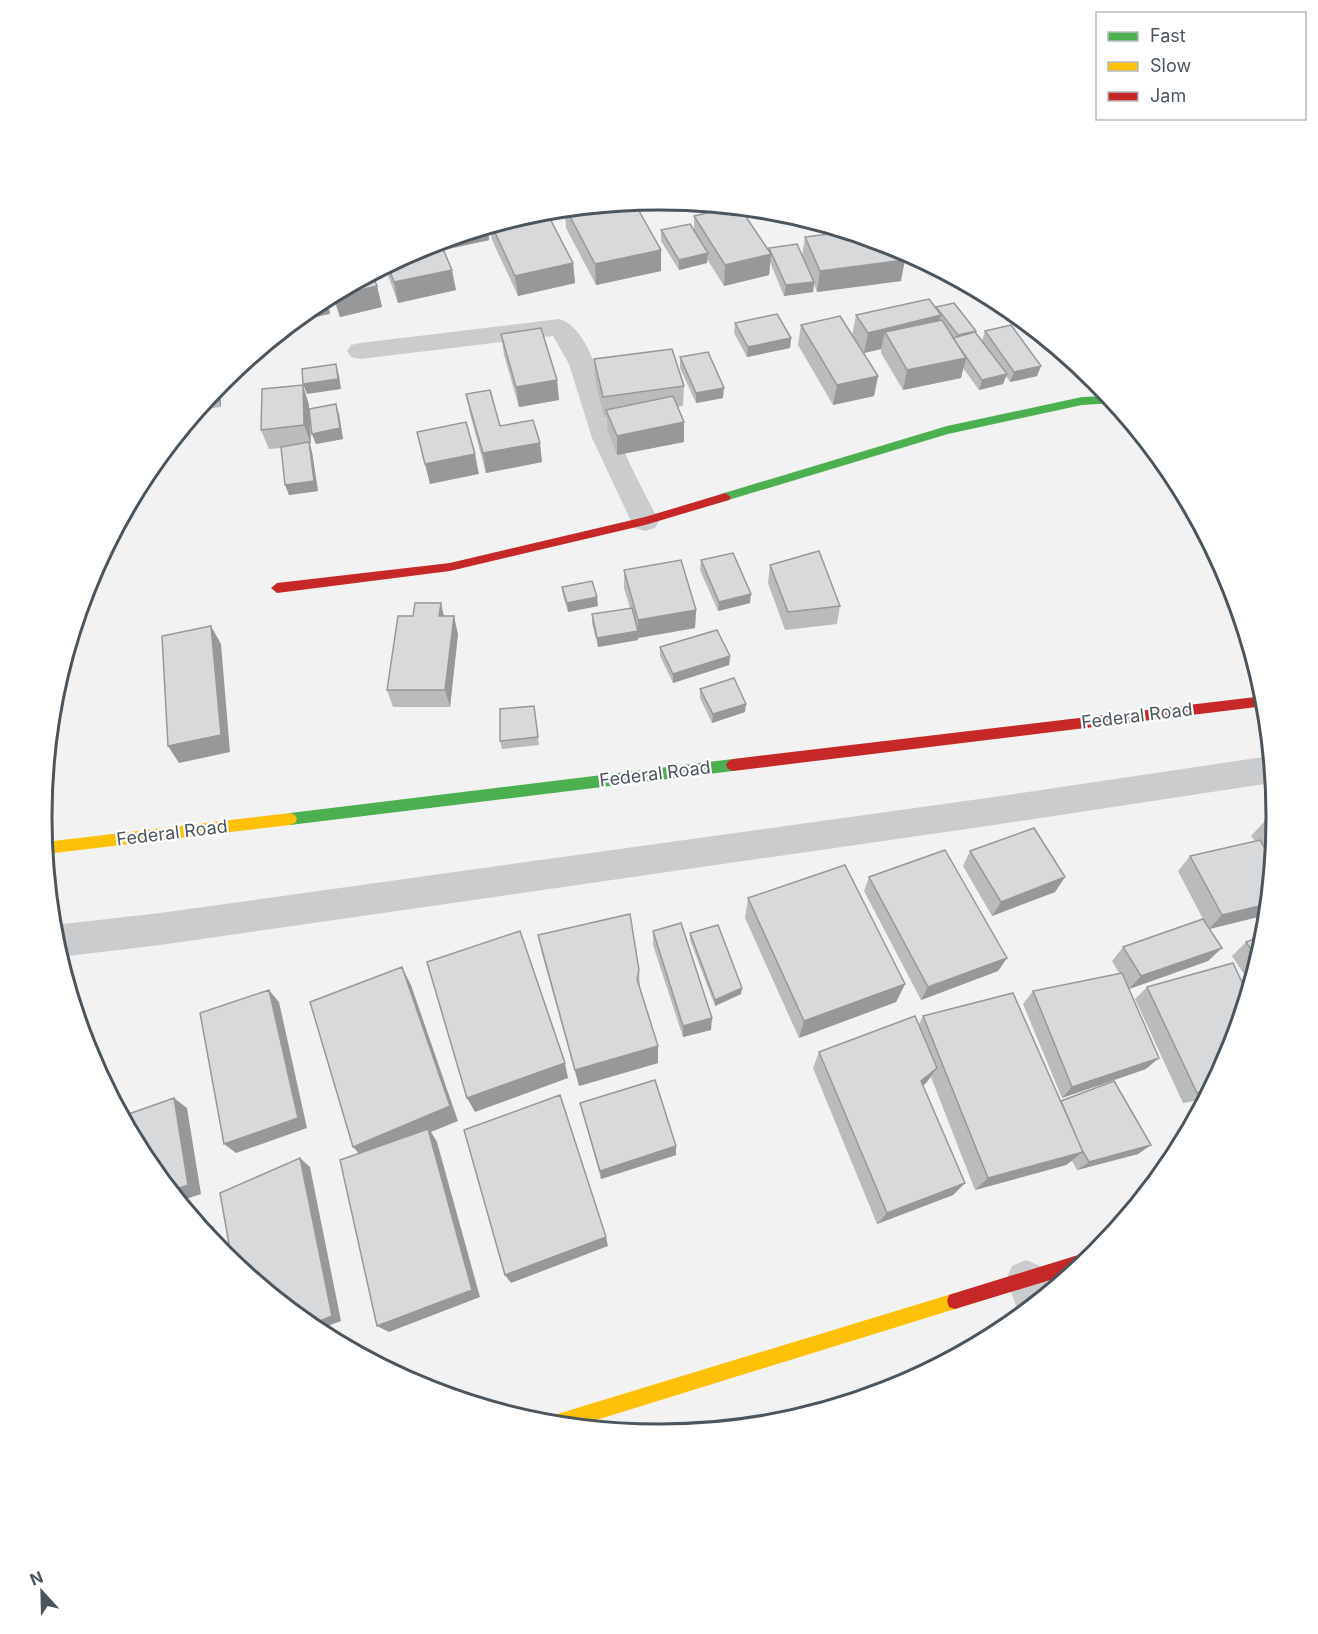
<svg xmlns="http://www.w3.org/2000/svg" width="1318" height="1634" viewBox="0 0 1318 1634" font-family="Inter,sans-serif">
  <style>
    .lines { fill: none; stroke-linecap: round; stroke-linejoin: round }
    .street { fill: #cacccd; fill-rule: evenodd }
    .fast { fill: #4caf50; fill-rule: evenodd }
    .slow { fill: #ffc107; fill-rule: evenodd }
    .jam { fill: #c62828; fill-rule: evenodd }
    .wall { fill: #babbbb }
    .shaded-wall { fill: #979899 }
    .building { fill: #d8d9da; stroke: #979899; stroke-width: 1.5 }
    .labels { text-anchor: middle; stroke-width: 4.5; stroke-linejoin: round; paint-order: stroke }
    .street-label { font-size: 18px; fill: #4a555d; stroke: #fff }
    .rim { fill: none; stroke: #4a555d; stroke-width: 3 }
  </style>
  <rect width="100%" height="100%" fill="#f2f2f2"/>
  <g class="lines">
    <!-- street -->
    <path class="street" d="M559 319C594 328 606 408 619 438 630 467 645 494 659 521L655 528 645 531 635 528 631 521 592 438 569 364 553 336 360 359 351 357 347 351 351 345 360 343Z
      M1270 756 1271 783 994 825 160 945 60 957 53 926 55 925 160 913 994 797Z
      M1026 1260 1040 1266 1050 1290 1020 1315 1006 1280 1012 1266Z"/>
    <!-- fast -->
    <path class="fast" d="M1108 396 1114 403 1082 405 948 434 725 501 719 497 721 494 947 426 1082 397Z
      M733 759 738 761 740 765 738 769 733 771 290 825 285 823 283 819 285 815 290 813Z"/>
    <!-- slow -->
    <path class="slow" d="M290 813 295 815 297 819 295 823 290 825 46 854 45 842Z
      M955 1293 961 1295 963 1301 961 1307 955 1309 577 1426 546 1423 548 1418 554 1415Z"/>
    <!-- jam -->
    <path class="jam" d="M725 493 731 497 729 500 645 525 450 571 277 593 271 588 277 583 450 563 645 517Z
      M1264 696 1265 706 733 771 728 769 726 765 728 761 733 759Z
      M1088 1252 1094 1254 1070 1274 955 1309 949 1307 947 1301 949 1295 955 1293Z"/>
  </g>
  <!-- wall -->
  <path class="wall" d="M634 202 661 271 596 285 566 228 565 209Z
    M539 212 573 263 575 283 518 296 492 240 490 227Z
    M694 216 769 252V248L802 256 805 237 901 281 817 292 814 284 813 292 784 296 770 262 769 275 724 286 707 259V263L679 270 661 241V230H694Z
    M487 228 489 240 444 250 456 290 398 303 385 267 423 247Z
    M372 274 377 286 382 307 340 317 332 295Z
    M936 307 975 332 982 341 985 331 1037 376 1010 382 1006 376 1003 384 979 390 963 368 961 378 903 390 881 353V349L864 353 853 336 878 376 874 396 833 405 798 345 801 325 852 336 856 315 936 308Z
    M735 323 791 338 790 348 747 357 734 333Z
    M501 334 557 380 559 400 519 407 504 355Z
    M1059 351 1092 378 1081 380Z
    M680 357 723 398 696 403 680 368Z
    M594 359 684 386 683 406 678 407 684 422V442L617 455 607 429V417H604L595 379Z
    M218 386 221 395V407L199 410Z
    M466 394 500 426 542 462 486 473 470 414Z
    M309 405V409L339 414 343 439 316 444 312 434 310 416 311 444H310L312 452 318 491 289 495 281 448 269 449 261 430Z
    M701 560 750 603 718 611 700 570Z
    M770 565 840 606 837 624 785 630 768 583Z
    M624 570 696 610 695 628 638 638V640L598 647 592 623V614L630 608 624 588Z
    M562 587 598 606 568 612 563 596Z
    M444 616 458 634 450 707H393L387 690Z
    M660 647 730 656 729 665 673 683 660 656Z
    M700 689 745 712 712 723 700 698Z
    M534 706 539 745 502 749 500 741Z
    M1276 818 1266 915 1210 929 1208 961 1129 989 1146 1069 1062 1098 1023 1004 1033 991 1119 973 1112 961 1123 947 1204 921 1178 871 1190 856 1255 841 1251 836 1265 821Z
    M970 851 1065 877 1055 892 992 916 963 866Z
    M869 877 1007 958 998 971 921 1000 864 891Z
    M748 898 905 984 896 1002 799 1038 745 918Z
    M653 931 711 1030 683 1037 653 945Z
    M690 933 741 994 715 1006 690 940Z
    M538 935 639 970 640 987 658 1063 579 1086 542 954Z
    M1264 938 1250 983 1232 956 1246 942Z
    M1147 987 1229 1053 1205 1099 1183 1103 1135 999Z
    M923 1016 1061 1101 1151 1145 1138 1154 1077 1170 1072 1161 1066 1165 975 1190 931 1077 923 1086 965 1183 953 1195 877 1224 813 1068 819 1052 919 1024Z
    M580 1103 676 1155 601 1179Z"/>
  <!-- shaded-wall -->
  <path class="shaded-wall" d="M488 229 489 240 444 250 442 241Z
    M661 250V271L596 285 595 264Z
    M708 253 707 263 679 270V260Z
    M771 254 769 275 724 286 725 265Z
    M905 260 901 281 817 292 820 271Z
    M573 263 575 283 518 296 515 276Z
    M452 270 456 290 398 303 394 282Z
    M814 282 813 292 784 296 786 285Z
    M377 286 382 307 340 317 334 296Z
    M328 303 330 314 311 318 309 310 313 307Z
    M941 315 936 336 885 332 881 349 864 353 868 333Z
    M791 338 790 348 747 357 748 347Z
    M966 358 961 378 903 390 907 370Z
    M336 364 339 375 341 389 307 394 303 384Z
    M1041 366 1037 376 1010 382 1014 372Z
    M1084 372 1092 378 1081 380Z
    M1007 374 1003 384 979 390 982 380Z
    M878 376 874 396 833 405 837 385Z
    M557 380 559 400 519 407 516 387Z
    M303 385 309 405 311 444 304 425Z
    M218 386 221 395V407L217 397V388Z
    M724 388 723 398 696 403V393Z
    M336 404 339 414 343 439 316 444 312 434Z
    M684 422V442L617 455V436Z
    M309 442 312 452 318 491 289 495 285 485Z
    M540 443 542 462 486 473 483 453Z
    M475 454 479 474 430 484 425 464Z
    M751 594 750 603 718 611 719 602Z
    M597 597 598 606 568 612 567 603Z
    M441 603 445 621 439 616Z
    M696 610 695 628 638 638V640L598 647 597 638 638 631V620Z
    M454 616 458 634 450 707 445 690Z
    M211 626 221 644 230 752 179 763 168 746Z
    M730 656 729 665 673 683V674Z
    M746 704 745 712 712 723 713 714Z
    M1065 877 1055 892 992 916 1001 902Z
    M1267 904 1266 915 1209 929 1222 915Z
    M1222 948 1208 961 1129 989 1141 976Z
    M1007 958 998 971 921 1000 928 987Z
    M402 967 411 985 458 1121 431 1132 437 1142 480 1297 389 1332 377 1326 365 1160 353 1147Z
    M905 984 896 1002 799 1038 804 1021Z
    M742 988 741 994 715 1006V1000Z
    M269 990 279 1002 307 1128 236 1153 224 1144Z
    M712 1018 711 1030 683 1037V1026Z
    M658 1046V1063L579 1086 575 1070Z
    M1159 1058 1146 1069 1062 1098 1072 1087Z
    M565 1063 568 1078 475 1112 467 1098Z
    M937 1068 926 1083 911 1097 921 1081Z
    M174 1098 187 1108 201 1194 180 1201 172 1191Z
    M1151 1145 1138 1154 1077 1170 1089 1162Z
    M676 1146V1155L601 1179 600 1171Z
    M1083 1152 1066 1165 975 1190 988 1178Z
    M300 1158 310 1167 341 1321 317 1330 310 1325Z
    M965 1183 953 1195 877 1224 887 1213Z
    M195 1216 214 1227 217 1246 196 1220Z
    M606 1237 608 1246 511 1283 505 1275Z"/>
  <!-- building -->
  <path class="building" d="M634 202 661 250 595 264 566 209Z
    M732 207 740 208 771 254 725 265 694 216Z
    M546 211 573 263 515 276 492 226 539 212Z
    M690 224 708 253 679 260 661 230Z
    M487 228 488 229 459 236Z
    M844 232 895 247 900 249 905 260 820 271 805 237Z
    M440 242 452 270 394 282 388 266 423 247Z
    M797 244 814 282 786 285 769 248Z
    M372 274 377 286 334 296 333 295Z
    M326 299 328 303 313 307 316 304Z
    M929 299 941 315 868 333 856 315Z
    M954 303 976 331 958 335 936 307Z
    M777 314 791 338 748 347 735 323Z
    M840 316 878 376 837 385 801 325Z
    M942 320 966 358 907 370 885 332Z
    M1011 325 1041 366 1014 372 985 331Z
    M541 328 557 380 516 387 501 334Z
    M975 332 1007 374 982 380 953 338Z
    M672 349 684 386 603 397 594 359Z
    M708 352 724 388 696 393 680 357Z
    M336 364 338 379 303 384 302 369Z
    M303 385 304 425 261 430 262 389Z
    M217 388V397L209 398Z
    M490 390 500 426 533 420 540 443 483 453 466 394Z
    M673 396 684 422 617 436 606 410Z
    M336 404 340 428 312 434 309 409Z
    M466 422 475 454 425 464 417 432Z
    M309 442 314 481 285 485 281 447Z
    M819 551 840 606 788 612 770 565Z
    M733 553 751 594 719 602 701 560Z
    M681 560 696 610 638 620 624 570Z
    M592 581 597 597 567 603 562 587Z
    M415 603H441L439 616H454L445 690H387L398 616H413Z
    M632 608 638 631 597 638 592 614Z
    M211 626 221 735 168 746 162 636Z
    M717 630 730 656 673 674 660 647Z
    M734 678 746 704 713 714 700 689Z
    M534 706 538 737 500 741V709Z
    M1276 818 1274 833 1265 821Z
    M1034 828 1065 877 1001 902 970 851Z
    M1260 840 1272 860 1267 904 1222 915 1190 856Z
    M945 850 1007 958 928 987 869 877Z
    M845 865 905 984 804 1021 748 898Z
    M630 914 639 970 637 979 658 1046 575 1070 538 935Z
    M1203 919 1222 948 1141 976 1123 947Z
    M681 923 712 1018 683 1026 653 931Z
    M718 925 742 988 715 1000 690 933Z
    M520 931 565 1063 467 1098 427 962Z
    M1264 935V938L1258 959 1246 942Z
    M1233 963 1247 993 1229 1053 1209 1090 1197 1093 1147 987Z
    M402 967 450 1106 353 1147 310 1002Z
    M1122 973 1159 1058 1072 1087 1033 991Z
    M269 990 298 1118 224 1144 200 1013Z
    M1013 993 1083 1152 988 1178 923 1016Z
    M915 1016 937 1068 921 1081 965 1183 887 1213 819 1052Z
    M655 1080 676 1146 600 1171 580 1103Z
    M1114 1081 1151 1145 1089 1162 1082 1150 1061 1101Z
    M560 1095 606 1237 505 1275 464 1130Z
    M174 1098 188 1185 172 1191 146 1160 123 1116Z
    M428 1129 472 1290 377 1326 340 1160Z
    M300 1158 332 1316 310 1325 232 1261 220 1193Z"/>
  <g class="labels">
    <!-- street labels -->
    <g class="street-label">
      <text transform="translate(1137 716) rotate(-7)" y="6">Federal Road</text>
      <text transform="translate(655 774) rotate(-7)" y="6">Federal Road</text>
      <text transform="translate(172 833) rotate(-7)" y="6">Federal Road</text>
    </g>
  </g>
  <!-- crop -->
  <path d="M0 0H1318V1634H0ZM658 210H660A606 606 0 0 1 1266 816V818A606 606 0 0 1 660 1424H658A606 606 0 0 1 52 818V816A606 606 0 0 1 658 210Z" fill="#fff" fill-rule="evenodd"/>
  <path class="rim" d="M658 210H660A606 606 0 0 1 1266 816V818A606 606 0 0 1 660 1424H658A606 606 0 0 1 52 818V816A606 606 0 0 1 658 210Z"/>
  <!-- legend -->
  <rect x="1096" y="12" width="210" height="108" fill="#ffffff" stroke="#b7bbbe" stroke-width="1.5"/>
  <rect x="1108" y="32" width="30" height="9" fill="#4caf50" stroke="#b7bbbe" stroke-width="1.5"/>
  <text x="1150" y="42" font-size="18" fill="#4a555d">Fast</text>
  <rect x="1108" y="62" width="30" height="9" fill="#ffc107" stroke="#b7bbbe" stroke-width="1.5"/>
  <text x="1150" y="72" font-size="18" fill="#4a555d">Slow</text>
  <rect x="1108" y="92" width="30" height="9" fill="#c62828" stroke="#b7bbbe" stroke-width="1.5"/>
  <text x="1150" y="102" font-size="18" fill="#4a555d">Jam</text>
  <!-- north arrow -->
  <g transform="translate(42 1592) rotate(338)" stroke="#ffffff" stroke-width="4.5" paint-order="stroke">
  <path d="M0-4.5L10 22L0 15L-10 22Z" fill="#4a555d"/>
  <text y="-9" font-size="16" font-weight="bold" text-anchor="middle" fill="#4a555d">N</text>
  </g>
</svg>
